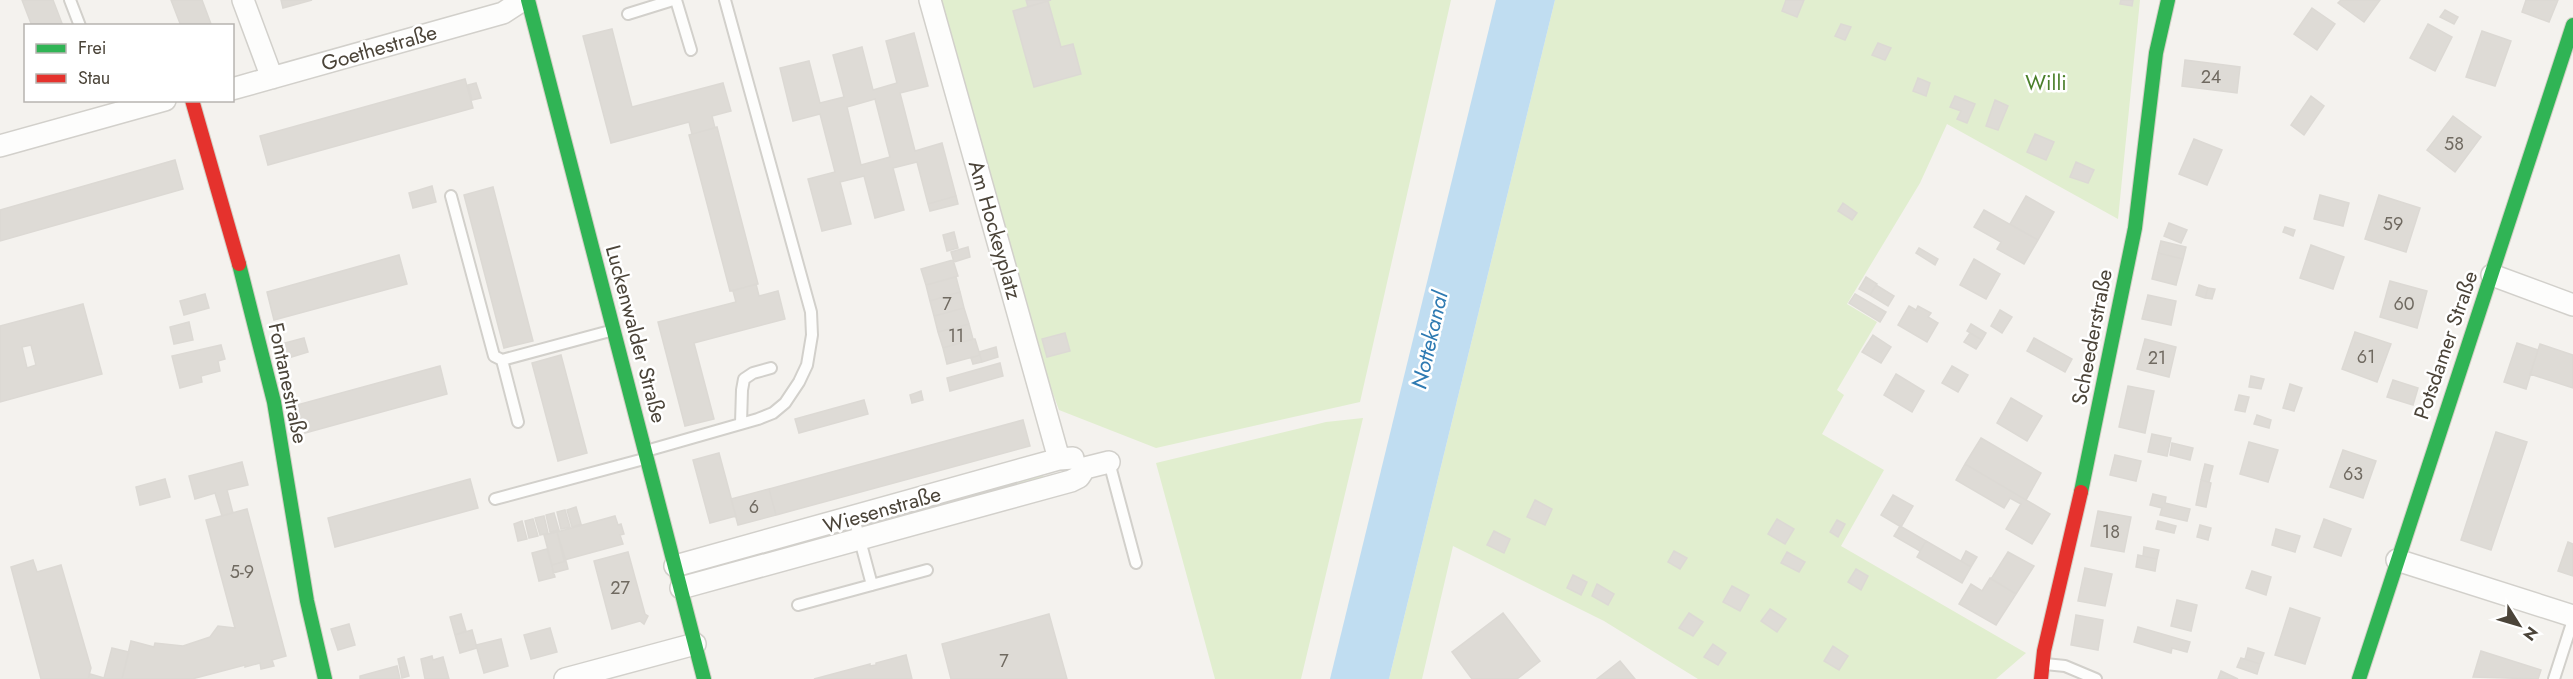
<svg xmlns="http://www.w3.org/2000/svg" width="2573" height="679" viewBox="0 0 2573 679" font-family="Jost,sans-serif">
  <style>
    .green { fill: #e1eecf }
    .water { fill: #c0ddf1 }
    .building { fill: #dedbd6; stroke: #dcd9d4; stroke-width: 1.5; fill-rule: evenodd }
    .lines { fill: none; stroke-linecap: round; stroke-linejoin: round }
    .lane-casing { stroke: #d2d0cb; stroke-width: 14 }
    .street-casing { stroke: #d2d0cb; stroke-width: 24 }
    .fast-casing { stroke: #d3cfc5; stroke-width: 16 }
    .jam-casing { stroke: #d3cfc5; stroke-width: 16 }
    .lane { stroke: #fdfdfc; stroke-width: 10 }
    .street { stroke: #fdfdfc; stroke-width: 21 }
    .fast { stroke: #30b455; stroke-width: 14 }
    .jam { stroke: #e5322d; stroke-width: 14 }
    .labels { text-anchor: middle; stroke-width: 5; stroke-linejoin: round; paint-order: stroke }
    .number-label { font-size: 18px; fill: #706a61 }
    .street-label { font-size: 21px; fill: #4b4439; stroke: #fff }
    .park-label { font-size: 21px; fill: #4a7f2a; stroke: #fff }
    .water-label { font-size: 22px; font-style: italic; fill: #2e7ab2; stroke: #fff }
  </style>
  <rect width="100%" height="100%" fill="#f4f2ee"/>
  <!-- green -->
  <path class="green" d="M932 0H1451L1360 402 1156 448 1059 410 1027 323Z
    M1555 0H2140L2118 219 1947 124 1920 183 1847 304 1877 322 1837 390 1844 395 1822 434 1884 470 1841 546 2026 653 1996 679H1698L1604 621 1453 546 1422 679H1389Z
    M1363 418 1301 679H1215L1156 463 1326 422Z
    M1042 472 1045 484 868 531 865 521 977 491 981 492 1020 482 1026 476Z
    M850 530 852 531 709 574 706 566 795 541 800 544Z"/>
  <!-- water -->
  <path class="water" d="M1496 0H1555L1389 679H1330Z"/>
  <!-- building -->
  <path class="building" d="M22 0H53L63 26H32Z
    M171 0H202L211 24 181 26Z
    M281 0H312L283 8Z
    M1026 0H1051L1028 7Z
    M1786 0H1804L1797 17 1782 11Z
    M2121 0H2133L2132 6 2120 4Z
    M2341 0H2380L2364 22 2338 3Z
    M2526 0H2558L2549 22 2522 12Z
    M1048 1 1061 47 1073 44 1081 74 1034 87 1013 11Z
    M2312 8 2335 24 2317 50 2294 34Z
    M2445 10 2458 17 2454 24 2440 17Z
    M1841 24 1851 27 1845 40 1835 36Z
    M2428 24 2452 37 2435 71 2410 58Z
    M612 29 632 107 723 83 731 111 712 116 715 128 692 134 689 122 611 143 583 36Z
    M2482 31 2511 41 2495 86 2466 77Z
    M914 33 928 86 900 93 915 151 942 143 956 196 928 204 917 162 893 168 904 210 875 218 864 176 840 182 851 224 822 231 808 179 835 172 820 114 793 121 780 68 809 61 820 103 844 97 833 55 862 47 873 90 897 83 886 41ZM875 99 890 157 861 165 847 107Z
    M1878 43 1891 48 1885 60 1872 55Z
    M2185 60 2240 67 2237 93 2182 86Z
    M1918 78 1930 83 1926 96 1913 91Z
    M465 79 473 108 268 165 260 136Z
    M476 83 481 98 472 100 468 85Z
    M1955 96 1975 104 1967 123 1957 119 1961 111 1950 107Z
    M2311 96 2324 106 2304 135 2291 125Z
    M1995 100 2008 106 1998 130 1986 126Z
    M2453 116 2481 137 2455 172 2427 150Z
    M717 127 758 284 730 291 689 135Z
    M2035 134 2054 142 2046 160 2027 152Z
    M2194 139 2222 150 2207 185 2179 174Z
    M175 160 183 189 0 241V210Z
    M2076 162 2094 170 2088 183 2070 177Z
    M432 186 436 202 413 208 409 193Z
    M493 187 533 341 504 348 464 195Z
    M2320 195 2349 203 2343 226 2314 219Z
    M2379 195 2420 208 2406 252 2365 239Z
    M956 196 958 204 930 211 928 204Z
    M2026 196 2054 212 2038 240 2010 224Z
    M1843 203 1857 213 1852 220 1838 211Z
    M1984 210 2038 240 2024 264 1997 249 2001 242 1974 227Z
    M2169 223 2187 230 2181 243 2164 236Z
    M2285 227 2295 230 2293 236 2283 232Z
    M954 232 958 248 947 251 943 235Z
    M2161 241 2186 247 2183 259 2158 253Z
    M2311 245 2344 257 2333 289 2300 278Z
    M968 247 970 257 954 262 951 252Z
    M1919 248 1938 259 1935 265 1916 253Z
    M2158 253 2183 259 2176 285 2152 279Z
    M399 255 407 284 274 320 267 292Z
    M1974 259 2000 274 1986 299 1960 285Z
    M953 260 958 276 926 285 921 269Z
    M956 277 960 292 930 301 926 285Z
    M1866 277 1877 284 1870 295 1859 289Z
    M2390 281 2427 291 2417 328 2380 317Z
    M756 284 759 296 778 291 785 319 694 343 714 419 685 426 658 322 736 302 733 291Z
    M1876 285 1894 296 1888 306 1870 295Z
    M2199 285 2208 288 2205 298 2196 295Z
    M2208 288 2215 289 2212 299 2205 298Z
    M960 292 964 308 934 316 930 301Z
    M205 294 209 308 184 315 180 301Z
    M1855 294 1886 312 1880 322 1849 303Z
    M2148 295 2176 301 2171 325 2142 319Z
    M83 304 102 374 0 402V326ZM31 345 36 365 27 368 22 347Z
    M1909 306 1916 310 1918 306 1931 313 1928 317 1938 323 1927 342 1898 325Z
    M964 308 969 324 938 332 934 316Z
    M2000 310 2012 317 2002 333 1991 326Z
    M189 322 193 340 174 344 170 327Z
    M969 324 973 339 943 348 938 332Z
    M1971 324 1986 333 1982 340 1967 331Z
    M2355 332 2391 344 2377 382 2342 369Z
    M1065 333 1070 351 1047 357 1042 339Z
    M1970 333 1982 340 1976 349 1964 342Z
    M1873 335 1891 347 1881 363 1862 352Z
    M304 338 308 352 285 359 281 344Z
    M2034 338 2072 359 2065 372 2027 351Z
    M973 339H975L980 355 947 364 943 348Z
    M2145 339 2176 347 2169 377 2137 369Z
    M2517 343 2538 350 2526 389 2504 382Z
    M2540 344 2573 355V388L2530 374Z
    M221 345 225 359 218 361 220 371 201 376 202 382 180 388 172 356Z
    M996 347 998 357 982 362 979 352Z
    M561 355 587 453 558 461 532 363Z
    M980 355 982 362 973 364 971 358Z
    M1000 363 1003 376 950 391 947 378Z
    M440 366 447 394 305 433 297 405Z
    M1952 366 1968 375 1958 392 1942 383Z
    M1896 374 1924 391 1912 412 1884 395Z
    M2251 376 2264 379 2261 389 2249 387Z
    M2393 380 2418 388 2413 405 2387 397Z
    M2290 384 2302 388 2294 411 2283 408Z
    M2128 386 2154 391 2145 433 2119 427Z
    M921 391 923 400 912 403 910 395Z
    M2239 395 2249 397 2245 412 2235 410Z
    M2011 398 2042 416 2027 441 1997 423Z
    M864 400 868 414 799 433 795 419Z
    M2257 415 2271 420 2269 428 2254 424Z
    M1023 420 1030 446 776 515 769 489Z
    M2496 432 2527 442 2491 550 2461 540Z
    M2152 434 2171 438 2167 456 2148 452Z
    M1981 438 2041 473 2026 500 1965 464Z
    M2249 442 2278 450 2268 482 2240 474Z
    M2172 443 2193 448 2190 460 2170 455Z
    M2343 450 2376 461 2363 498 2330 487Z
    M719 453 736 516 710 523 693 460Z
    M2115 455 2141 461 2136 481 2110 475Z
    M242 462 248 485 227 490 233 513 222 516 215 493 195 499 189 476Z
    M1965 464 2050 514 2032 544 2006 529 2021 504 2010 498 2004 508 1956 480Z
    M2205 464 2213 466 2209 482 2201 480Z
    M165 479 170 497 140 505 136 487Z
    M470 479 478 508 335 547 328 518Z
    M2201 480 2211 483 2206 507 2196 505Z
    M769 489 776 515 738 525 731 499Z
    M2153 494 2166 497 2165 503 2190 509 2187 521 2160 515 2162 508 2150 505Z
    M1893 495 1913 506 1901 527 1881 515Z
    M1535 500 1552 509 1545 525 1527 517Z
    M576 507 581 524 572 527 567 510Z
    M247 509 286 656 272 660 274 666 261 669 260 663 245 667V665L192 679H122L131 641 154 647 155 643 183 646 210 637 218 626 235 628 206 520Z
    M565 510 570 527 561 529 557 512Z
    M2098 511 2131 517 2124 552 2091 546Z
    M554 513 559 530 550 532 546 515Z
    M544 516 548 533 540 535 535 518Z
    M615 516 618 525 621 524 624 534 620 535 623 544 564 560 557 532Z
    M533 519 538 536 529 538 525 521Z
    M1777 519 1794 529 1785 544 1768 534Z
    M2324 519 2351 529 2341 556 2314 547Z
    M1837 520 1845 524 1838 537 1830 532Z
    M522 521 527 539 518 541 514 524Z
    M2158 521 2176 526 2174 533 2156 529Z
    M2200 525 2211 528 2208 540 2197 537Z
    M1900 526 1926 541 1920 551 1894 536Z
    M2276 529 2300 536 2295 552 2272 545Z
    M1494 531 1510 539 1504 553 1487 545Z
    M557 532 566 561 552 565 544 535Z
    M1926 541 1971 567 1962 583 1917 557Z
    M2568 542 2573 544V576L2558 571Z
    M2144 547 2159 550 2157 559 2143 556Z
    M547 549 555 577 539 581 532 553Z
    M1674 551 1687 558 1680 569 1668 562Z
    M1966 551 1977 557 1971 567 1961 561Z
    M628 552 645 614 648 616 644 624 640 621 612 629 594 561Z
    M1787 552 1805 562 1799 572 1781 563Z
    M2008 552 2034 566 2016 594 1991 579Z
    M2138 555 2157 559 2155 571 2136 567Z
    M33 560 37 572 61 565 91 668 88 679H41L11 567Z
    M566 561 568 569 553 573 552 565Z
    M2085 568 2112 574 2105 606 2078 601Z
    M1856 569 1868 576 1861 590 1848 582Z
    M2252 571 2271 577 2266 595 2246 588Z
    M1573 575 1587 582 1581 595 1567 588Z
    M1990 578 2016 594 1996 625 1959 604 1971 584 1982 591Z
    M1597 584 1614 594 1608 605 1592 596Z
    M1732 586 1749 595 1740 611 1723 602Z
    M2177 600 2197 605 2191 631 2171 626Z
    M2290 608 2320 618 2305 664 2275 655Z
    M1770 609 1786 619 1777 632 1761 621Z
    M1503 613 1540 661 1517 679H1472L1452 652Z
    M1689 613 1703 622 1693 636 1679 628Z
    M461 614 466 631 455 635 450 617Z
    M1049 614 1067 679H951L942 644Z
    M2076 615 2103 620 2098 650 2071 645Z
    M349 624 355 645 338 650 331 629Z
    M2138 627 2190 642 2187 652 2172 648 2171 653 2134 642Z
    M550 628 557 652 531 659 524 635Z
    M472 630 477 648 460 653 455 635Z
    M501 639 508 666 484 673 476 645Z
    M1713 644 1726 653 1718 665 1704 657Z
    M1833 646 1848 656 1839 670 1824 661Z
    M112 648 129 652 122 679H88L90 674 104 678Z
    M2248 648 2264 653 2260 664 2245 659Z
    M2481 651 2541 670 2538 679 2473 677Z
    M906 655 912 679H814L870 664V666L876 665V663Z
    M432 656 433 660 443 657 449 679H425L421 659Z
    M404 657 409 676 402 678 398 659Z
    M2241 658 2260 664 2257 674 2237 667Z
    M1620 661 1635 679H1597Z
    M397 666 400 679H360V676Z
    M2221 671 2238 679H2218Z"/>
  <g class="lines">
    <!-- lane casing -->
    <g class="lane-casing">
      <path id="lane" d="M70 0 80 26
        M676 0 691 50
        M628 14 673 0
        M451 196 494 356 502 360 610 331
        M502 360 518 422
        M741 423 742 390 744 379 753 373 771 368
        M646 451 758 419 773 413 785 403 799 382 807 365 812 335 811 312 725 0
        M1109 462 1136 563
        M495 499 644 459
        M854 518 872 585
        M798 605 927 570
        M2045 664 2065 666 2096 679
        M2554 679 2573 620"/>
    </g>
    <!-- street casing -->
    <g class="street-casing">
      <path id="street" d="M243 0 272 78
        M930 0 1059 459
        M232 89 503 13 523 0
        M0 146 165 100
        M2492 275 2573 305
        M2397 560 2573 616
        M675 566 1059 459 1073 458
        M681 588 1071 481 1079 477 1085 468 1109 462
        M565 679 695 644"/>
    </g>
    <!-- fast casing -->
    <g class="fast-casing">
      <path id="fast" d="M528 0 704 679
        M239 264 274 402 307 601 325 679
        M2081 492 2135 228 2156 53 2168 0
        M2359 679 2573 25"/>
    </g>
    <!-- jam casing -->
    <g class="jam-casing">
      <path id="jam" d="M192 100 239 264
        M2041 679 2044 651 2081 492"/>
    </g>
    <!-- lane -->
    <use href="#lane" class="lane"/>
    <!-- street -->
    <use href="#street" class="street"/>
    <!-- fast -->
    <use href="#fast" class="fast"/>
    <!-- jam -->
    <use href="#jam" class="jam"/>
  </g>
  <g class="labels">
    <!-- number labels -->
    <g class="number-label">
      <text x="2211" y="83">24</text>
      <text x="2454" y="150">58</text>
      <text x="2393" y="230">59</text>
      <text x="947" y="310">7</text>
      <text x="2404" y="310">60</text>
      <text x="956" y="342">11</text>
      <text x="2366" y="363">61</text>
      <text x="2157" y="364">21</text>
      <text x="2353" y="480">63</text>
      <text x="754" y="513">6</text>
      <text x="2111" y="538">18</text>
      <text x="242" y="578">5-9</text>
      <text x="620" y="594">27</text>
      <text x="1004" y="667">7</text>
    </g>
    <!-- street labels -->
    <g class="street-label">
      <text transform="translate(379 48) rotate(-16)" y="7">Goethestraße</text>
      <text transform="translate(995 230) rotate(74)" y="7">Am Hockeyplatz</text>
      <text transform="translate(636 334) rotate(75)" y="7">Luckenwalder Straße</text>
      <text transform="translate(2092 337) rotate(-79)" y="7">Scheederstraße</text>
      <text transform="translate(2446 345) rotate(-71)" y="7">Potsdamer Straße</text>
      <text transform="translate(288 383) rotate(78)" y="7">Fontanestraße</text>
      <text transform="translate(882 510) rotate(-16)" y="7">Wiesenstraße</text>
    </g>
    <!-- park labels -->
    <g class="park-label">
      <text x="2046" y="90">Willi</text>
    </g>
    <!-- water labels -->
    <g class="water-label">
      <text transform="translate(1429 340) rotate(-77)" y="8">Nottekanal</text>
    </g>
  </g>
  <!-- legend -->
  <rect x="24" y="24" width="210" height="78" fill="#ffffff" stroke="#b7b4b0" stroke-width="1.5"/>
  <rect x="36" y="44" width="30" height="9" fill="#30b455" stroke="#b7b4b0" stroke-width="1.5"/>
  <text x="78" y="54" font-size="18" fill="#4b4439">Frei</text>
  <rect x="36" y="74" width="30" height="9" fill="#e5322d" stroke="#b7b4b0" stroke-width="1.5"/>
  <text x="78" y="84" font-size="18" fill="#4b4439">Stau</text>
  <!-- north arrow -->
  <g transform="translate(2519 625) rotate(127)" stroke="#ffffff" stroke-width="4.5" paint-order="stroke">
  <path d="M0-4.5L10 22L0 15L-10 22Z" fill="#4b4439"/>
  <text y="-9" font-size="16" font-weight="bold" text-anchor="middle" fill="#4b4439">N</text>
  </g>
</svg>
